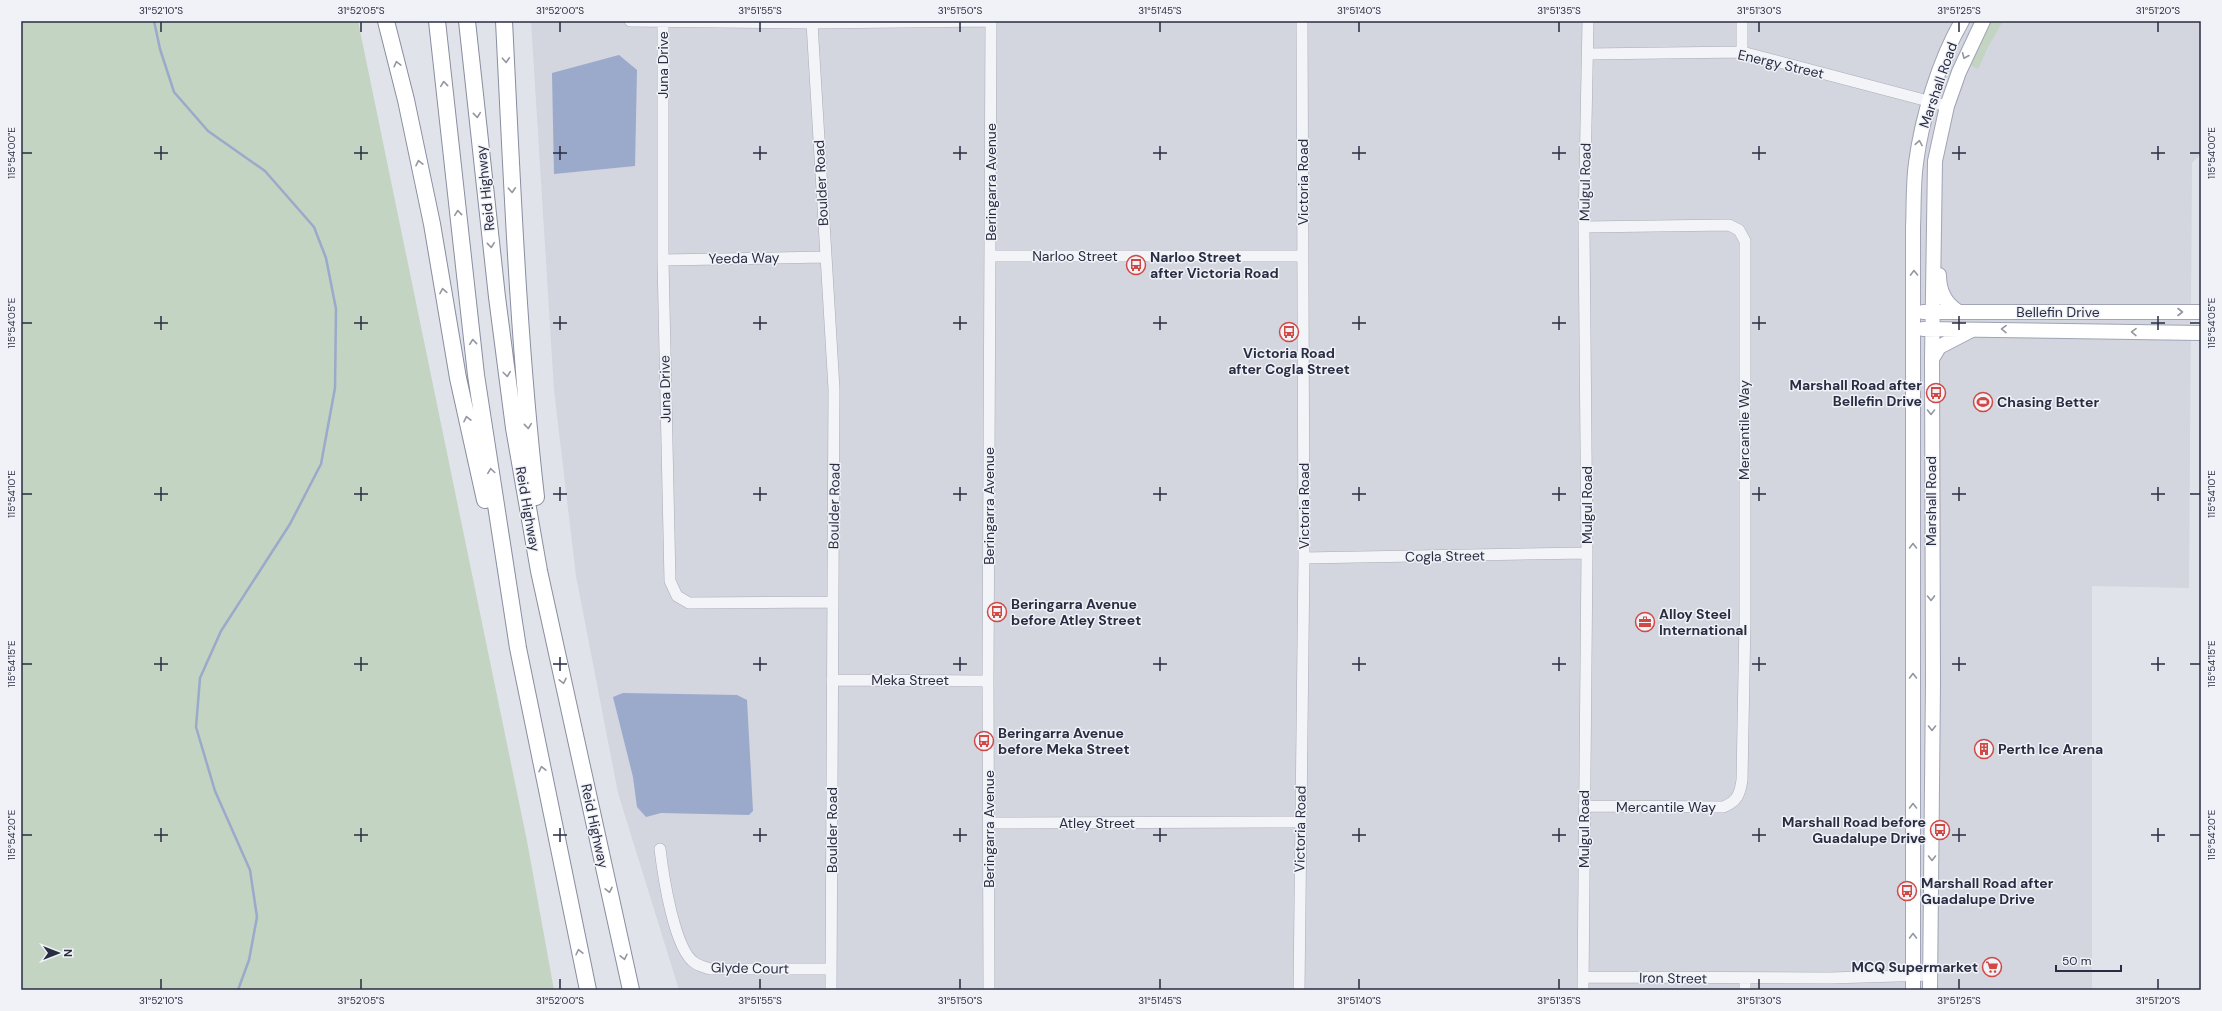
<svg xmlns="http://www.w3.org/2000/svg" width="2222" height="1011" viewBox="0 0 2222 1011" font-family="'DM Sans',sans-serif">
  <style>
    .built { fill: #d3d5df }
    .green { fill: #c3d4c2 }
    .water { fill: #9ba9ca }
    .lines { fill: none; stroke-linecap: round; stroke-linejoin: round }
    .stream { stroke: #9ba9ca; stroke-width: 2.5 }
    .minor-casing { stroke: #aaacb8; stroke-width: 12 }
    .major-casing { stroke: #a0a4b6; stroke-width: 16 }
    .highway-casing { stroke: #888da1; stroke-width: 18 }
    .minor { stroke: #f3f4f8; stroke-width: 11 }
    .major { stroke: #fff; stroke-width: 14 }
    .highway { stroke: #fff; stroke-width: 16 }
    .oneway { stroke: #9496a0 }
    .ticks { fill: none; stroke: #292d42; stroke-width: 1.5 }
    .labels { text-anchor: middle; stroke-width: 3; stroke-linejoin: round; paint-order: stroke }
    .street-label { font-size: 14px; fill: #292d42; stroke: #f0f2f7 }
    .poi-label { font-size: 14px; font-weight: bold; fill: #292d42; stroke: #f0f2f7; text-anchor: start }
    .neatline { fill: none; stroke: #292d42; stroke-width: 1.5 }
    .ticks-label { font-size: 10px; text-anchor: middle; fill: #292d42 }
  </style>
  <rect width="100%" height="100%" fill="#e1e3ea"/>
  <!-- built -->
  <path class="built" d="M531 21H2201V154L2192 163 2189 588 2092 586V990H679L618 793 576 576 554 390Z"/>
  <!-- green -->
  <path class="green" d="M21 21H358L527 841 554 990H21Z
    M1991 21H2003L1988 47 1978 69 1968 64Z"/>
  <!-- water -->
  <path class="water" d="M619 55 637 70 635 166 554 174 552 73Z
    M623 693 737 695 747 700 753 811 749 815 661 813 646 817 637 807 633 777 613 697Z"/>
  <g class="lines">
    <!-- stream -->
    <path class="stream" d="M154 21 160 49 174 92 208 131 265 171 314 227 326 258 336 309 335 388 321 464 290 524 221 631 200 678 196 727 215 791 250 870 257 917 249 960 238 990"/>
    <!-- minor casing -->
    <g class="minor-casing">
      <path id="minor" d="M630 21 812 23 991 21
        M1742 21V52
        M663 22V260L670 581 677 596 689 603 833 602
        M812 23 834 389 831 990
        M1588 54 1742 52 1947 106
        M991 256H1303
        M663 260 825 257
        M1304 558 1587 553
        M832 680 988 681
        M1584 806 1723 807C1737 802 1740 794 1742 780L1745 621V241L1739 230 1729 225 1584 227
        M989 823 1300 822
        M660 849C663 874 674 950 695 963 699 966 705 967 710 969H831
        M1583 977 1830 978 1931 975
        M989 990 988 681 991 21
        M1299 990 1304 558 1302 21
        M1583 990 1587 553 1584 227 1588 21
        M1745 990V979"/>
    </g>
    <!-- major casing -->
    <g class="major-casing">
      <path id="major" d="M1939 275C1939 291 1945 304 1959 312
        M1923 312H2201
        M1923 329 2201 333
        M1932 359 1939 347 1970 331
        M1913 990V227C1914 206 1913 184 1916 163 1922 117 1939 61 1962 21
        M1930 990 1933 683 1932 359 1935 161 1947 106 1959 72 1983 21"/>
    </g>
    <!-- highway casing -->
    <g class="highway-casing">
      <path id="highway" d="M386 21 406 100 432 224 458 378 485 500
        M437 21 476 375 518 648 588 990
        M467 21 497 297 514 428 539 571 631 990
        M504 21C512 180 518 339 536 497"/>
    </g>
    <!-- minor -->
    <use href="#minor" class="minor"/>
    <!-- major -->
    <use href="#major" class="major"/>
    <!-- highway -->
    <use href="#highway" class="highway"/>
  </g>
  <!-- one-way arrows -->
  <defs><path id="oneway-chevron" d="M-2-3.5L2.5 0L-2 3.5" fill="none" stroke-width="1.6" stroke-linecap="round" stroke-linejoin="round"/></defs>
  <g class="oneway">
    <use href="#oneway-chevron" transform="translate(1965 56) rotate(113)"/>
    <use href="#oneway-chevron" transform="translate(506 60) rotate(87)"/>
    <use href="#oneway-chevron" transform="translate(397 64) rotate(-104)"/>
    <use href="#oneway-chevron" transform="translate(444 84) rotate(-96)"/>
    <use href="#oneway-chevron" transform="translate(477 115) rotate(84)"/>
    <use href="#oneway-chevron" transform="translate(1919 143) rotate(-80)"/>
    <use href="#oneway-chevron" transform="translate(419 163) rotate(-102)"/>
    <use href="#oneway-chevron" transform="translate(512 190) rotate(87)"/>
    <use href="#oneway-chevron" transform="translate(458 213) rotate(-96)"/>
    <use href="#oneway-chevron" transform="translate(491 245) rotate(84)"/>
    <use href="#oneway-chevron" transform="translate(1914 273) rotate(-91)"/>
    <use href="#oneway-chevron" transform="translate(443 291) rotate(-100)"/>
    <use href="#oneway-chevron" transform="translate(2180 312)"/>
    <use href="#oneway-chevron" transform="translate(2004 329) rotate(-179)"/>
    <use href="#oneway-chevron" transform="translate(2134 332) rotate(-179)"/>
    <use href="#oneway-chevron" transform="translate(473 342) rotate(-96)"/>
    <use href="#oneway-chevron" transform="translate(507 374) rotate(83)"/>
    <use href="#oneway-chevron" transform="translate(1931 412) rotate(90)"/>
    <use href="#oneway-chevron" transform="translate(467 419) rotate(-102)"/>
    <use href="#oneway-chevron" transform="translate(528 426) rotate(84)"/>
    <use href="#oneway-chevron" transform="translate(491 471) rotate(-98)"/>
    <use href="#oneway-chevron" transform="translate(1913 546) rotate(-90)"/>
    <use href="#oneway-chevron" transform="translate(1931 598) rotate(89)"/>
    <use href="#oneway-chevron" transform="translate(1913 676) rotate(-90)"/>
    <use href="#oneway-chevron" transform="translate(563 681) rotate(78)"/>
    <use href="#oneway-chevron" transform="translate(1932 728) rotate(90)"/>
    <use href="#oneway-chevron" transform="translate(542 769) rotate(-102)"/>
    <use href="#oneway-chevron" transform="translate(1913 806) rotate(-90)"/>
    <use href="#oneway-chevron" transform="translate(1932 858) rotate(90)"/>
    <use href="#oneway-chevron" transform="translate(609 890) rotate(78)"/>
    <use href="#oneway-chevron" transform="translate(1913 936) rotate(-90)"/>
    <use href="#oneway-chevron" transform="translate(579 952) rotate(-103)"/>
    <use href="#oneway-chevron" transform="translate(624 957) rotate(77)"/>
  </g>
  <!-- ticks -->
  <path class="ticks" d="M161 22V32M361 22V32M560 22V32M760 22V32M960 22V32M1160 22V32M1359 22V32M1559 22V32M1759 22V32M1959 22V32M2158 22V32M161 146V160M361 146V160M560 146V160M760 146V160M960 146V160M1160 146V160M1359 146V160M1559 146V160M1759 146V160M1959 146V160M2158 146V160M22 153H32M154 153H168M354 153H368M553 153H567M753 153H767M953 153H967M1153 153H1167M1352 153H1366M1552 153H1566M1752 153H1766M1952 153H1966M2151 153H2165M2190 153H2200M161 316V330M361 316V330M560 316V330M760 316V330M960 316V330M1160 316V330M1359 316V330M1559 316V330M1759 316V330M1959 316V330M2158 316V330M22 323H32M154 323H168M354 323H368M553 323H567M753 323H767M953 323H967M1153 323H1167M1352 323H1366M1552 323H1566M1752 323H1766M1952 323H1966M2151 323H2165M2190 323H2200M161 487V501M361 487V501M560 487V501M760 487V501M960 487V501M1160 487V501M1359 487V501M1559 487V501M1759 487V501M1959 487V501M2158 487V501M22 494H32M154 494H168M354 494H368M553 494H567M753 494H767M953 494H967M1153 494H1167M1352 494H1366M1552 494H1566M1752 494H1766M1952 494H1966M2151 494H2165M2190 494H2200M161 657V671M361 657V671M560 657V671M760 657V671M960 657V671M1160 657V671M1359 657V671M1559 657V671M1759 657V671M1959 657V671M2158 657V671M22 664H32M154 664H168M354 664H368M553 664H567M753 664H767M953 664H967M1153 664H1167M1352 664H1366M1552 664H1566M1752 664H1766M1952 664H1966M2151 664H2165M2190 664H2200M161 828V842M361 828V842M560 828V842M760 828V842M960 828V842M1160 828V842M1359 828V842M1559 828V842M1759 828V842M1959 828V842M2158 828V842M22 835H32M154 835H168M354 835H368M553 835H567M753 835H767M953 835H967M1153 835H1167M1352 835H1366M1552 835H1566M1752 835H1766M1952 835H1966M2151 835H2165M2190 835H2200M161 979V989M361 979V989M560 979V989M760 979V989M960 979V989M1160 979V989M1359 979V989M1559 979V989M1759 979V989M1959 979V989M2158 979V989"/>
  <!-- icons -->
  <defs>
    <g id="bus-ring" transform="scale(1)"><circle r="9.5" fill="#f0f2f7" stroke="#d04944" stroke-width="1.5"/><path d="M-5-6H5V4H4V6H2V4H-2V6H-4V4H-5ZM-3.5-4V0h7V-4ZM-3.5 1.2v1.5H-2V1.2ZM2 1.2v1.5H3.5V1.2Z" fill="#d04944"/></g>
    <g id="stadium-ring" transform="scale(1)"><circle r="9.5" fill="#f0f2f7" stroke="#d04944" stroke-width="1.5"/><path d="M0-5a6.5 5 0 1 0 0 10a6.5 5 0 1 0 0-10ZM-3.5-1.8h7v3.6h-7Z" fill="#d04944"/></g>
    <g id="office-ring" transform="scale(1)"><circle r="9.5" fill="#f0f2f7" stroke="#d04944" stroke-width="1.5"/><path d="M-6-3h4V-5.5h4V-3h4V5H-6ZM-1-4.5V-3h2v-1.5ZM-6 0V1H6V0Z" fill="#d04944"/></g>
    <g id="building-ring" transform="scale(1)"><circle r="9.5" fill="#f0f2f7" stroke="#d04944" stroke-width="1.5"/><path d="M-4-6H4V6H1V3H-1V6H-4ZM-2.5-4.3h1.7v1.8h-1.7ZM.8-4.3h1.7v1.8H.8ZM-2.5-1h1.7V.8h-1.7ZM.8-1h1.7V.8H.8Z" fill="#d04944"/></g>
    <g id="supermarket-ring" transform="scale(1)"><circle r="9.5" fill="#f0f2f7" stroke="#d04944" stroke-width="1.5"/><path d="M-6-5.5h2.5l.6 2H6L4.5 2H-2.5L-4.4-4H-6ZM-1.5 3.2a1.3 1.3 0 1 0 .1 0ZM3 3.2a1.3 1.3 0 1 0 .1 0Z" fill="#d04944"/></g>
  </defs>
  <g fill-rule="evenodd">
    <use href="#bus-ring" x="1136" y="265"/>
    <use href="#bus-ring" x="1289" y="332"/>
    <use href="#bus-ring" x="1936" y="393"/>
    <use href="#stadium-ring" x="1983" y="402"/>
    <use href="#bus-ring" x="997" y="612"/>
    <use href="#office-ring" x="1645" y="622"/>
    <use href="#bus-ring" x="984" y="741"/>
    <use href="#building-ring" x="1984" y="749"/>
    <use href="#bus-ring" x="1940" y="830"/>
    <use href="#bus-ring" x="1907" y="891"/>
    <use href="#supermarket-ring" x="1992" y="967"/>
  </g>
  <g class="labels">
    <!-- street labels -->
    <g class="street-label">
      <text transform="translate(1781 64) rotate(13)" y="5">Energy Street</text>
      <text transform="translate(663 65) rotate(-90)" y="5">Juna Drive</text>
      <text transform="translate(1938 85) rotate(-71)" y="5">Marshall Road</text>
      <text transform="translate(991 182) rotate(-90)" y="5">Beringarra Avenue</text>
      <text transform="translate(1303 182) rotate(-90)" y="5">Victoria Road</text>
      <text transform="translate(1585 182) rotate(-89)" y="5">Mulgul Road</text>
      <text transform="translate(821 183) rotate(-93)" y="5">Boulder Road</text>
      <text transform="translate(485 188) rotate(-96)" y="5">Reid Highway</text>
      <text x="1075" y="261">Narloo Street</text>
      <text transform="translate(744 258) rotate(-1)" y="5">Yeeda Way</text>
      <text x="2058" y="317">Bellefin Drive</text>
      <text transform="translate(665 389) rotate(-91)" y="5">Juna Drive</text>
      <text transform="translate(1744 430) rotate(-90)" y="5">Mercantile Way</text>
      <text transform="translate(1931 501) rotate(-90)" y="5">Marshall Road</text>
      <text transform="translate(1587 505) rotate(-90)" y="5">Mulgul Road</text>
      <text transform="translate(834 506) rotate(-89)" y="5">Boulder Road</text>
      <text transform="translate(989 506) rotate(-90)" y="5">Beringarra Avenue</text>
      <text transform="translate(1304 506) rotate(-90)" y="5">Victoria Road</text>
      <text transform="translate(528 509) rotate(80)" y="5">Reid Highway</text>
      <text transform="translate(1445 556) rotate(-1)" y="5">Cogla Street</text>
      <text x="910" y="685">Meka Street</text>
      <text x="1666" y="812">Mercantile Way</text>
      <text x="1097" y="828">Atley Street</text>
      <text transform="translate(595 826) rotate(78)" y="5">Reid Highway</text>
      <text transform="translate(989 829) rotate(-90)" y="5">Beringarra Avenue</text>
      <text transform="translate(1300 829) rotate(-89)" y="5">Victoria Road</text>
      <text transform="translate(1584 829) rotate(-90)" y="5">Mulgul Road</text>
      <text transform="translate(832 830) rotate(-90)" y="5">Boulder Road</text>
      <text transform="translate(750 968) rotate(1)" y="5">Glyde Court</text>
      <text transform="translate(1673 978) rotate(1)" y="5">Iron Street</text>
    </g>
    <!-- poi labels -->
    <g class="poi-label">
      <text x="1150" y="262">Narloo Street<tspan x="1150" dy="16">after Victoria Road</tspan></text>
      <text x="1289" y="358" text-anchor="middle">Victoria Road<tspan x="1289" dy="16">after Cogla Street</tspan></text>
      <text x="1922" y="390" text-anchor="end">Marshall Road after<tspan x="1922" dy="16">Bellefin Drive</tspan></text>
      <text x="1997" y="407">Chasing Better</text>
      <text x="1011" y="609">Beringarra Avenue<tspan x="1011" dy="16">before Atley Street</tspan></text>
      <text x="1659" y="619">Alloy Steel<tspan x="1659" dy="16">International</tspan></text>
      <text x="998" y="738">Beringarra Avenue<tspan x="998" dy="16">before Meka Street</tspan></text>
      <text x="1998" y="754">Perth Ice Arena</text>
      <text x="1926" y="827" text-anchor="end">Marshall Road before<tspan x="1926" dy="16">Guadalupe Drive</tspan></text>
      <text x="1921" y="888">Marshall Road after<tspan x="1921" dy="16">Guadalupe Drive</tspan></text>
      <text x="1978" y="972" text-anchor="end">MCQ Supermarket</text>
    </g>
  </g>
  <!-- border -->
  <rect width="2222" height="1011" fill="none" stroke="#f0f2f7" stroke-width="44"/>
  <!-- north arrow -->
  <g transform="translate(58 953) rotate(90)" stroke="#f0f2f7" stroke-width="3" paint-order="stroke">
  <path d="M0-3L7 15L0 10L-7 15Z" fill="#292d42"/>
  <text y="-6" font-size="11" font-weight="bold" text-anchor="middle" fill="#292d42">N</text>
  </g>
  <!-- scale -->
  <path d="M2056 965v6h65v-6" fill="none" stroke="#292d42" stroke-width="2"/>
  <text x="2062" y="965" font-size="12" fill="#292d42" stroke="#f0f2f7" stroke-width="3" paint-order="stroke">50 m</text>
  <rect x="22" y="22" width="2178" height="967" class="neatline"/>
  <g class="ticks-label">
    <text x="161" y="14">31°52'10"S</text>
    <text x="361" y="14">31°52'05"S</text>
    <text x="560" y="14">31°52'00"S</text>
    <text x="760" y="14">31°51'55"S</text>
    <text x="960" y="14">31°51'50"S</text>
    <text x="1160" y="14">31°51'45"S</text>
    <text x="1359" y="14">31°51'40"S</text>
    <text x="1559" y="14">31°51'35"S</text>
    <text x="1759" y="14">31°51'30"S</text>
    <text x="1959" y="14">31°51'25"S</text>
    <text x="2158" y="14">31°51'20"S</text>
    <text transform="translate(2211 153) rotate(-90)" y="4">115°54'00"E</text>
    <text transform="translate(11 153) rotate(-90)" y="4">115°54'00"E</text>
    <text transform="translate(2211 323) rotate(-90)" y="4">115°54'05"E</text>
    <text transform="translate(11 323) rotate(-90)" y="4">115°54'05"E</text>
    <text transform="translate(2211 494) rotate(-90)" y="4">115°54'10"E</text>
    <text transform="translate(11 494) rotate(-90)" y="4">115°54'10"E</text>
    <text transform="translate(2211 664) rotate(-90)" y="4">115°54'15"E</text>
    <text transform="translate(11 664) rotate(-90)" y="4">115°54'15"E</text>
    <text transform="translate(2211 835) rotate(-90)" y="4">115°54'20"E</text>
    <text transform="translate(11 835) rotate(-90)" y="4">115°54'20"E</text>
    <text x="161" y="1004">31°52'10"S</text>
    <text x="361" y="1004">31°52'05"S</text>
    <text x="560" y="1004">31°52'00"S</text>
    <text x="760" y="1004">31°51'55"S</text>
    <text x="960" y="1004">31°51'50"S</text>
    <text x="1160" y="1004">31°51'45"S</text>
    <text x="1359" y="1004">31°51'40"S</text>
    <text x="1559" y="1004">31°51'35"S</text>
    <text x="1759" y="1004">31°51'30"S</text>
    <text x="1959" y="1004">31°51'25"S</text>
    <text x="2158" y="1004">31°51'20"S</text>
  </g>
</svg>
